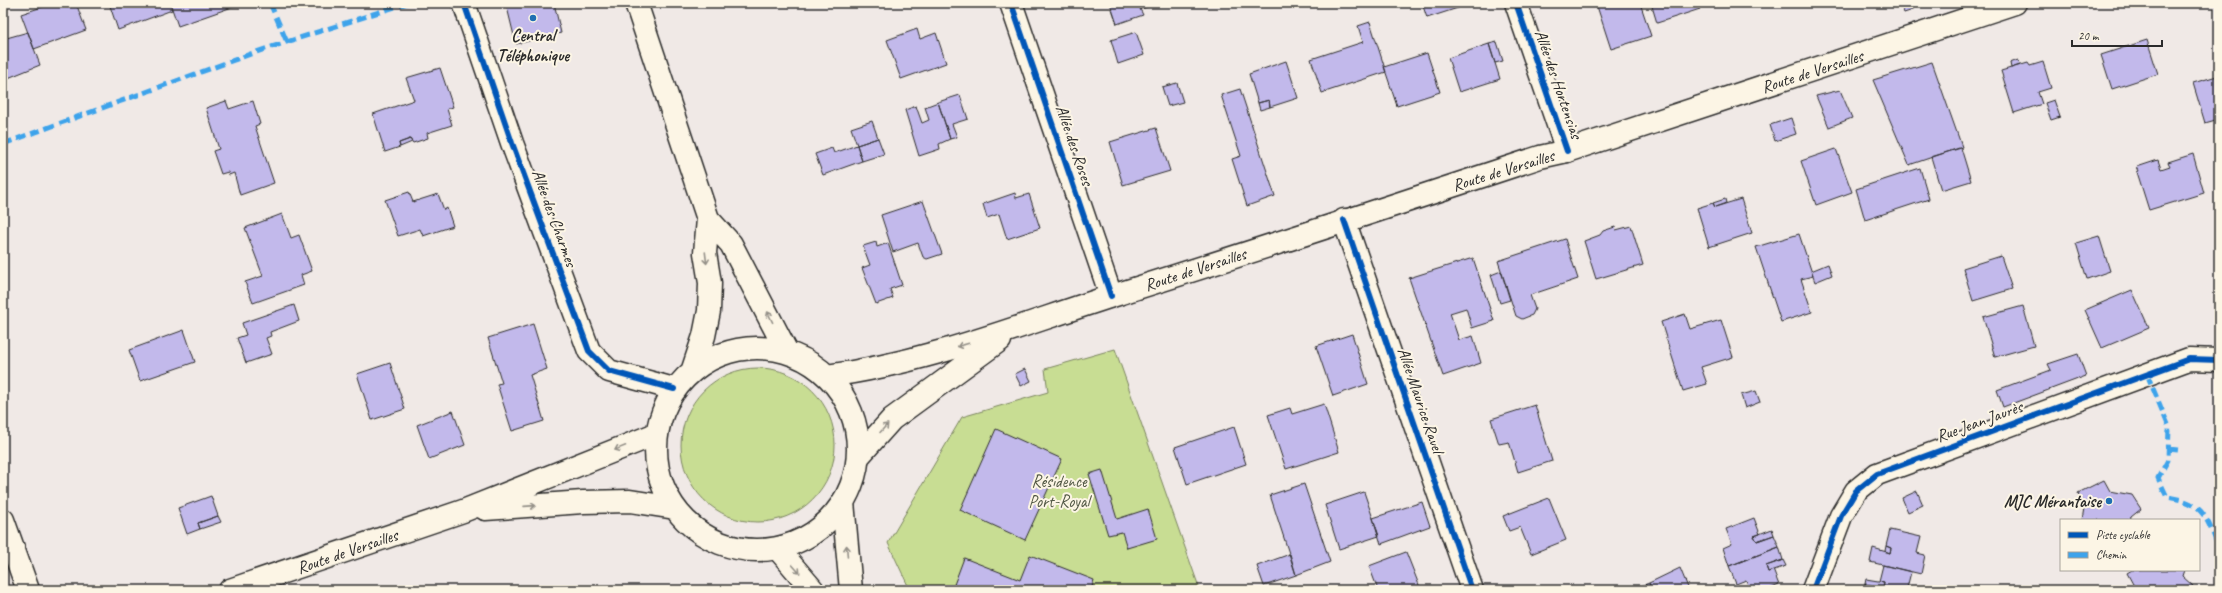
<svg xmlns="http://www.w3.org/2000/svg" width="2222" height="593" viewBox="0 0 2222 593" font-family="Caveat,sans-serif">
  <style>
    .green { fill: #c8dd93; stroke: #7a845f }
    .building { fill: #c2b9eb; stroke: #2b2b2b }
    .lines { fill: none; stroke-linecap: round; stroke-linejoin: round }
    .minor-casing { stroke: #2b2b2b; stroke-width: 25 }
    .major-casing { stroke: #2b2b2b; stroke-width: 25 }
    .minor { stroke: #fcf5e5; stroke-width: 22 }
    .major { stroke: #fcf5e5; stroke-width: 22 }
    .quiet { stroke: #3ea3eb; stroke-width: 5; stroke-dasharray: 10 5; stroke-linecap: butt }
    .cycleway-casing { stroke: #fcf5e5; stroke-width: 8 }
    .cycleway { stroke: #0057b8; stroke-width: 6 }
    .oneway { stroke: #949088 }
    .poi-dot { fill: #1f6fb2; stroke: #fcf5e5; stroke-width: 1.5 }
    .labels { text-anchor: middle; stroke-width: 4; stroke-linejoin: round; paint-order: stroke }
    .poi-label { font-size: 17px; font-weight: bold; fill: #2b2b2b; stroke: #fcf5e5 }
    .street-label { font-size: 17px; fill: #2b2b2b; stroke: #fcf5e5 }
    .park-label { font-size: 17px; fill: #525845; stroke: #fcf5e5 }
  </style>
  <rect width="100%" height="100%" fill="#f0e9e6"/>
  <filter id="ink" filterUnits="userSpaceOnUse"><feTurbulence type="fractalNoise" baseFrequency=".025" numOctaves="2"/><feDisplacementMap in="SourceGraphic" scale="8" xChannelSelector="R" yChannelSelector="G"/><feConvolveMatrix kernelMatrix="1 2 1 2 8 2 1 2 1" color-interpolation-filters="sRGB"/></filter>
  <g filter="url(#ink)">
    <!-- green -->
    <path class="green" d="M1115 349 1200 590H910L888 543 962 417 1048 392 1045 369Z
      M681 445a77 77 0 1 1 154 0a77 77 0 1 1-154 0Z"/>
    <!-- building -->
    <path class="building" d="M54 3H76L86 30 34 49 21 14Z
      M109 3H170L172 10 118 30Z
      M170 3H238V5L178 26Z
      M506 3H554L561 33 516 44Z
      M1110 3H1145L1147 7 1140 9 1143 15 1117 24Z
      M1422 3H1466L1467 5 1427 18Z
      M1596 3H1640L1651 36 1611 49Z
      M1651 3H1698L1700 9 1657 23Z
      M1900 3H1911L1913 10 1904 13Z
      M1370 22 1386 72 1322 93 1311 59 1363 42 1358 26Z
      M917 29 920 39 936 33 946 63 901 79 887 40Z
      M28 32 40 65 3 80V39Z
      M1136 32 1144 55 1118 64 1111 40Z
      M2147 40 2158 74 2112 89 2101 55Z
      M1497 42 1503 61 1495 63 1489 44Z
      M1489 44 1500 79 1459 92 1448 58Z
      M1427 53 1440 92 1397 106 1384 67Z
      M2018 60 2020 65 2011 68 2010 63Z
      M1286 61 1298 98 1270 107 1269 100 1258 103 1249 74Z
      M1932 62 1962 147 1909 165 1873 80Z
      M2043 62 2051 88 2038 92 2042 104 2014 113 2001 71 2028 63 2030 66Z
      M440 68 453 107 447 109 452 125 427 133 428 138 413 143 410 139 399 143 400 147 385 152 373 114 414 100 406 78Z
      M2219 71V119L2205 123 2193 83 2217 76 2216 72Z
      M1177 83 1183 102 1168 106 1162 87Z
      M1240 89 1275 196 1247 206 1232 159 1241 156 1221 95Z
      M1840 90 1852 118 1829 127 1816 96Z
      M960 95 968 119 952 124 957 137 950 139 938 102Z
      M1269 100 1270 107 1260 110 1258 103Z
      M2054 100 2060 117 2051 120 2045 103Z
      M226 101 229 109 253 101 260 124 255 126 274 183 240 195 234 173 229 175 228 172 221 174 213 151 219 149 206 108Z
      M938 102 950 139 939 144 940 149 919 156 905 110 916 106 922 123 929 120 925 107Z
      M1791 118 1796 134 1775 141 1770 125Z
      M872 121 878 138 857 145 851 128Z
      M1156 128 1170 171 1123 185 1110 142Z
      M878 138 884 154 862 161 857 145Z
      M410 139 412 142 400 147 399 143Z
      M857 145 862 161 823 175 815 154 832 148 834 153Z
      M1961 148 1971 181 1941 190 1931 157Z
      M1836 149 1852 192 1816 205 1801 161Z
      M2193 154 2204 193 2149 210 2137 172 2139 171 2137 167 2158 160 2161 169 2170 166 2168 162Z
      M1920 168 1929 199 1865 220 1856 189Z
      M409 192 413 202 438 194 444 210 447 208 453 226 423 236 420 229 398 236 385 200Z
      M1015 193 1016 198 1029 194 1040 228 1007 239 999 214 987 218 983 204Z
      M1725 199 1726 203 1715 207 1713 203Z
      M1741 199 1752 233 1709 247 1697 208 1713 203 1715 207Z
      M923 201 942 254 927 259 923 257 918 243 893 252 881 215Z
      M282 214 291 238 299 235 312 271 301 275 304 285 253 303 245 282 263 276 245 228Z
      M1631 226 1643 265 1596 279 1584 241 1600 235 1603 231 1615 227 1616 230Z
      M1799 234 1813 276 1801 279 1812 312 1781 322 1756 247Z
      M2099 236 2110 271 2087 279 2076 243Z
      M1565 239 1578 279 1530 295 1535 309 1532 315 1522 319 1516 316 1498 261Z
      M876 242 877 247 888 243 902 285 890 289 893 298 876 304 862 268 870 265 863 246Z
      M2001 256 2012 289 1973 301 1963 268Z
      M1473 258 1494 321 1472 328 1466 308 1450 313 1459 340 1473 336 1481 363 1443 376 1409 278Z
      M1828 264 1832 275 1815 282 1811 271Z
      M1501 271 1510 300 1500 303 1491 275Z
      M2132 290 2149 328 2102 348 2085 310Z
      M294 305 299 321 270 332 271 336 266 338 272 354 246 363 237 338 246 335 242 323Z
      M2023 306 2034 346 1995 357 1983 317Z
      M1685 314 1690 329 1721 320 1733 357 1701 367 1707 384 1683 391 1661 322Z
      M533 324 547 369 530 375 544 421 512 431 497 384 502 383 488 338Z
      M184 330 195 362 140 381 129 350Z
      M1352 334 1368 384 1333 396 1316 346Z
      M2078 354 2086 376 2003 407 1997 390 2051 370 2048 364Z
      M390 363 405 409 372 420 357 374Z
      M1025 369 1031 381 1021 386 1015 374Z
      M1756 391 1760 402 1745 408 1741 395Z
      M1324 404 1339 452 1286 469 1268 415 1290 408 1292 414Z
      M1535 405 1552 461 1518 472 1509 442 1499 444 1491 419Z
      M453 411 465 445 429 459 417 425Z
      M1234 427 1246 464 1187 484 1175 447Z
      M996 429 1062 459 1025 540 960 510Z
      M1102 470 1117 519 1148 509 1157 539 1127 548 1122 532 1108 535 1089 474Z
      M2104 480 2110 491 2132 495 2141 509 2131 517 2130 520H2082L2084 508 2078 493Z
      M1304 484 1330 562 1296 575 1270 495Z
      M1917 491 1923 505 1908 512 1902 498Z
      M1364 492 1379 536 1339 549 1325 505Z
      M211 496 218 516 198 523 200 529 187 534 178 508Z
      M1549 498 1566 540 1531 554 1520 527 1509 531 1503 516Z
      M1422 502 1430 526 1381 544 1373 518Z
      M218 516 221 522 200 529 198 523Z
      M1754 518 1760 534 1754 536 1757 541 1774 535 1779 547 1729 566 1723 548 1732 544 1726 529Z
      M1772 529 1774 535 1757 541 1754 536Z
      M1890 530 1921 537 1917 553 1925 555 1921 574 1870 562 1873 548 1890 553 1891 548 1886 546Z
      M1886 546 1891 548 1890 553 1885 551Z
      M1779 547 1783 560 1766 566 1768 572 1773 570 1779 585 1767 590H1750L1746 580 1736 584 1729 566Z
      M1406 552 1421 590H1378L1369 566Z
      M1290 554 1296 575 1264 586 1257 566Z
      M1030 555 1094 580 1091 590H952L964 558 1020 580Z
      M1783 560 1786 566 1768 572 1766 566Z
      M1883 565 1911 572 1907 588 1914 590H1863L1865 584 1883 588 1884 582 1879 581Z
      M1680 568 1689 590H1652L1649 583Z
      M2132 570H2184L2182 576 2193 586 2188 590H2128L2134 586 2127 573Z
      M1866 579 1884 582 1883 588 1865 584Z
      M1649 583 1652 590H1626L1637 586V588Z"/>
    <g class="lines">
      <!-- minor casing -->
      <g class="minor-casing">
        <path id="minor" d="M464 3 512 143 589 351 609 371 674 389
          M1011 3 1111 296
          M1516 3 1567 151
          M1344 220 1472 590
          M843 502 851 590
          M3 520 28 590
          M778 549 813 590
          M1813 590 1841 516 1856 491 1877 474 2189 359 2219 360"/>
      </g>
      <!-- major casing -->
      <g class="major-casing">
        <path id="major" d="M636 3 708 219 705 253 710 283 709 311 704 336 693 369
          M708 219 731 244 787 352
          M656 449a101 101 0 1 1 202 0a101 101 0 1 1-202 0Z
          M827 376C926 363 1018 326 1112 296 1255 251 1398 204 1540 157L1567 151 2015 3
          M858 457 892 419 1000 340
          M485 509 583 502 630 501 675 508
          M230 590 463 511 656 434"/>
      </g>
      <!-- minor -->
      <use href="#minor" class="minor"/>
      <!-- major -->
      <use href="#major" class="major"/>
      <!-- quiet -->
      <path class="quiet" d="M270 3 287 42
        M3 144 256 52 407 3
        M2147 374 2169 427 2168 460 2158 478 2167 497C2204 502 2206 517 2219 548
        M2168 449 2178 450"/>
      <!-- cycleway casing -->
      <g class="cycleway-casing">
        <path id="cycleway" d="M464 3 512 143 589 351 609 371 674 389
          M1011 3 1111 296
          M1516 3 1567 151
          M1344 220 1472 590
          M1813 590 1841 516 1856 491 1877 474 2189 359 2219 360"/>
      </g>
      <!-- cycleway -->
      <use href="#cycleway" class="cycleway"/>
    </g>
    <!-- one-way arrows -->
    <defs><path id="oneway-shaft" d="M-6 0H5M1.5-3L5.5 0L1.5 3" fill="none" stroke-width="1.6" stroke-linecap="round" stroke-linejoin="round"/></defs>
    <g class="oneway">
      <use href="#oneway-shaft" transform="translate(706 258) rotate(83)"/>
      <use href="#oneway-shaft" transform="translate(770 317) rotate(-116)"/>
      <use href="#oneway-shaft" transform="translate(963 345) rotate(164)"/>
      <use href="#oneway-shaft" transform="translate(884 428) rotate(-48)"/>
      <use href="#oneway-shaft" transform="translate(620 448) rotate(158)"/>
      <use href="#oneway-shaft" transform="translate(530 506) rotate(-4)"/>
      <use href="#oneway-shaft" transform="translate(847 551) rotate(-94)"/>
      <use href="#oneway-shaft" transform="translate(796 569) rotate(48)"/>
    </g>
  </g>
  <!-- markers -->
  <g class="poi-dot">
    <circle cx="533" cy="18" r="4"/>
    <circle cx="2109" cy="501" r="4"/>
  </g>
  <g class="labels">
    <!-- poi labels -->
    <g class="poi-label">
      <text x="533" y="41">Central<tspan x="533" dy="20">Téléphonique</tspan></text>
      <text x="2101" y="507" text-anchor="end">MJC Mérantaise</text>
    </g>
    <!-- street labels -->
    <g class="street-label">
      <text transform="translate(1812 71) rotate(-18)" y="6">Route de Versailles</text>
      <text transform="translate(1559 84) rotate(71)" y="6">Allée des Hortensias</text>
      <text transform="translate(1075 145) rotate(71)" y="6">Allée des Roses</text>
      <text transform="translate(1503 170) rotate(-17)" y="6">Route de Versailles</text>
      <text transform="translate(555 218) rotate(70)" y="6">Allée des Charmes</text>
      <text transform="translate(1195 269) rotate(-18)" y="6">Route de Versailles</text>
      <text transform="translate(1421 400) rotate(71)" y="6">Allée Maurice Ravel</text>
      <text transform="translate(1979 421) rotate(-20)" y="6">Rue Jean Jaurès</text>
      <text transform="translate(347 551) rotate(-19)" y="6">Route de Versailles</text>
    </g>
    <!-- park labels -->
    <g class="park-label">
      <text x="1059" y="487">Résidence<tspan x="1059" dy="20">Port-Royal</tspan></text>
    </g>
  </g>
  <!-- margin -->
  <rect width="2222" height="593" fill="none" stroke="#fcf5e5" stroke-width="16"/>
  <rect x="8" y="8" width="2206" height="577" fill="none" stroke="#2b2b2b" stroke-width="1.5" filter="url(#ink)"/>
  <!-- legend -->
  <rect x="2060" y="519" width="140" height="52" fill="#fcf5e5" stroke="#a8a49b"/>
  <rect x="2068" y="532" width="20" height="6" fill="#0057b8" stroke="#a8a49b"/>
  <text x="2096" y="539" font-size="12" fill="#2b2b2b">Piste cyclable</text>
  <rect x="2068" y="552" width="20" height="6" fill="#3ea3eb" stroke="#a8a49b"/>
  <text x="2096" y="559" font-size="12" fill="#2b2b2b">Chemin</text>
  <!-- scale -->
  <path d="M2072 40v6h90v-6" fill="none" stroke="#2b2b2b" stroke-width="2"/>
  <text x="2078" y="40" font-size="12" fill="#2b2b2b" stroke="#fcf5e5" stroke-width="3" paint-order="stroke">20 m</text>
</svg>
